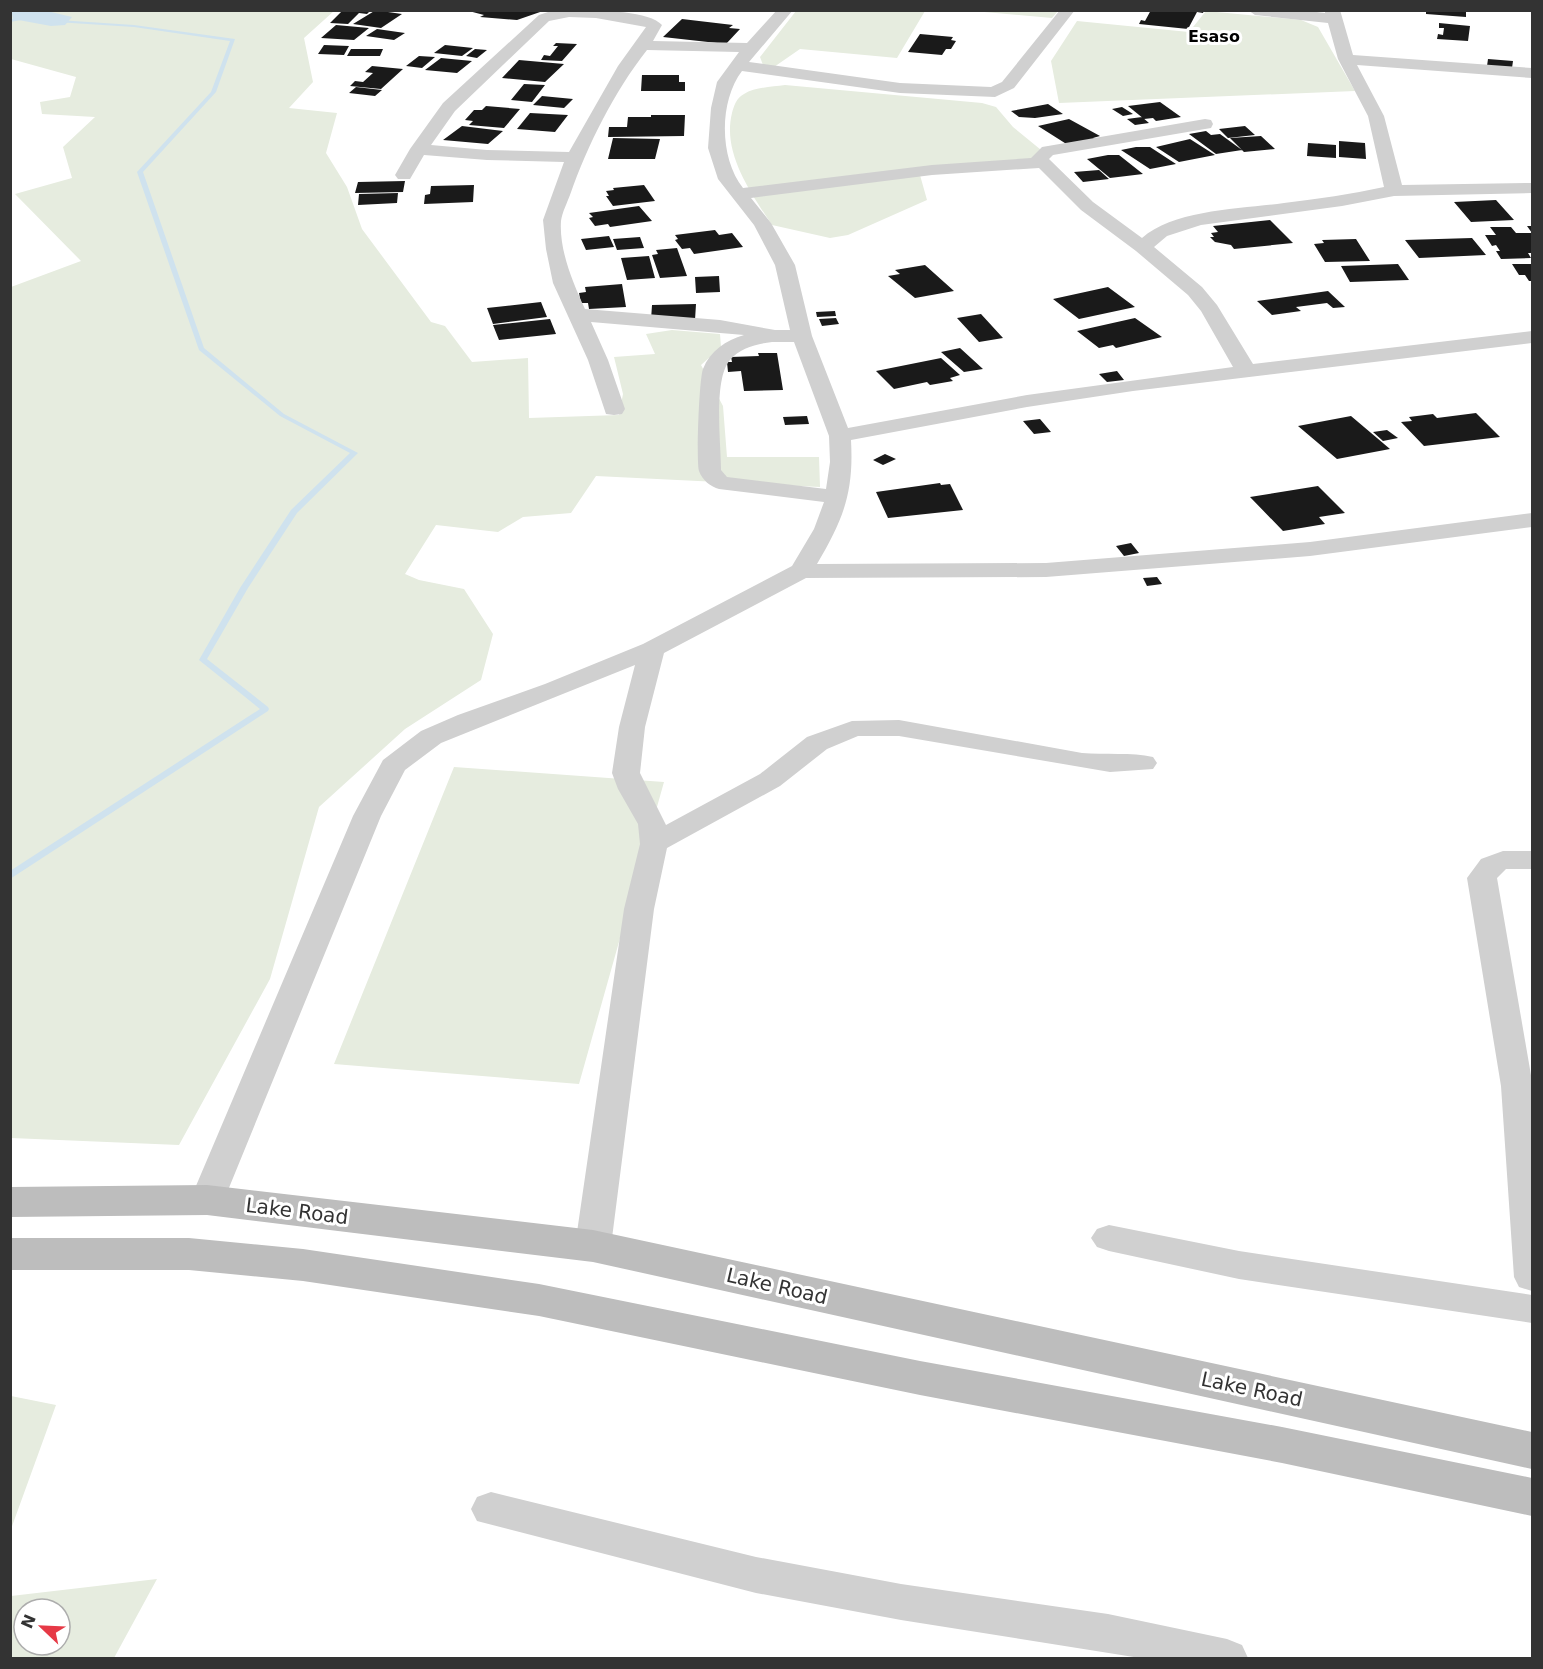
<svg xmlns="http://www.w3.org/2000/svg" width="1543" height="1669" viewBox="0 0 1543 1669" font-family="'DejaVu Sans',sans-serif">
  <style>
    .green { fill: #e6ecdf; fill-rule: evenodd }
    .water { fill: #cfe2ee }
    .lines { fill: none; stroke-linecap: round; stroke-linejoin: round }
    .stream { fill: #cfe2ee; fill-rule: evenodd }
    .building { fill: #1a1a1a }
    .street { fill: #d0d0d0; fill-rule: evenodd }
    .secondary { fill: #bdbdbd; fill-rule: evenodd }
    .labels { text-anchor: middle; stroke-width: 6; stroke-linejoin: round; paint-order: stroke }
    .far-quarter-label { font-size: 16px; font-weight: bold; fill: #000; stroke: #fff }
    .near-street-label { font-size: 20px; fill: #333; stroke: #fff }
  </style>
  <rect width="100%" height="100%" fill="#fff"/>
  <!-- green -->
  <path class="green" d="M10 11H334L304 38 313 82 289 108 337 113 326 153 347 187 362 229 431 322 445 326 472 362 528 358 529 418 619 415 623 394 614 357 655 354 646 334 672 330 720 334 721 347 701 365 723 406 727 457H819L820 487 596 476 571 513 523 517 498 532 436 525 405 574 419 580 464 589 493 634 481 680 405 729 319 807 270 979 179 1145 11 1138V287L81 261 15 194 72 178 63 147 95 117 42 114 40 102 70 97 76 77 11 59Z
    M796 11H925L897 58 800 49 774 67 763 65 760 57Z
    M973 11H1058L1052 18Z
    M1206 11 1301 20 1318 27 1355 91 1059 103 1051 61 1077 21 1189 32Z
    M785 85 982 103 996 107 1013 127 1046 154 1034 162 918 168 927 200 848 235 830 238 772 225C751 193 722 153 732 113 734 106 736 98 744 94 755 87 772 87 785 85Z
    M454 767 664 782 579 1084 334 1064Z
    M11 1396 56 1405 11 1529 10 1396Z
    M157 1579 114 1658H11V1596ZM24 1609H60V1645H24Z"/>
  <!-- water -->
  <path class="water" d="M11 10 47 11 72 17 65 25 51 26 13 19Z"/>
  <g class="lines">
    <!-- stream -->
    <path class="stream" d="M19 18H21V20L10 22V19Z
      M58 20 134 25 235 39 216 92 143 172 204 348 284 414 358 453 297 513 248 588 207 659 268 707 269 709 268 711 10 879V871L260 709 199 660 240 588 291 510 350 453 280 416 199 350 137 172 211 92 230 41 134 27 56 22V21Z"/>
  </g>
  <!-- building -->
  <path class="building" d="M343 10H371L367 14 359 13 348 24 330 23Z
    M376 10 381 11 402 14 381 28 353 24Z
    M465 10H539L543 11 517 20 480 17 484 15Z
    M1151 10 1184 12 1204 10 1203 13 1197 12 1188 29 1139 24 1141 20 1145 21Z
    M1426 10H1466V17L1426 14Z
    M682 19 733 25 729 28 740 29 726 44 663 37Z
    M1439 23 1470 26 1468 41 1437 39 1438 34 1443 35 1444 28H1439Z
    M336 25 369 28 354 40 321 38Z
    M377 29 405 33 394 40 366 36Z
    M920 34 953 37 951 40 956 41 951 49H946L942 55 908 52Z
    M556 43 577 44 562 61 541 60 544 55 550 56 558 46H553Z
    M324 45 349 46 344 55 318 54Z
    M445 45 473 48 462 56 434 53Z
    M351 49H383L380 56H347Z
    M475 49 487 50 477 58 466 56Z
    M419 56 435 57 422 68 406 66Z
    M441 58 472 61 457 73 425 70Z
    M1488 59 1513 61 1512 68 1487 66Z
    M519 60 564 64 545 82 502 78Z
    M372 66 403 69 381 89 350 86 355 81 363 82 373 73 365 72Z
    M642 75H679V82H685V91H641Z
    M524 84 545 85 532 102 511 100Z
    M356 87 382 90 375 96 349 93Z
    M542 96 573 99 564 108 533 105Z
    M1160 102 1181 117 1156 121 1153 118 1144 119 1128 106Z
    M1048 104 1063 114 1035 118 1019 117 1011 111Z
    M486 106 520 109 504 128 469 125 473 121 465 120 474 110H482Z
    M1122 107 1133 114 1123 116 1112 109Z
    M530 113 568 115 555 132 517 129Z
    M651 115H685L684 136 608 137 609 127H627L628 117H651Z
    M1142 117 1149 123 1135 125 1127 119Z
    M1069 119 1100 136 1093 138 1098 141 1068 145 1038 126Z
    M462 126 503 131 488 144 443 140Z
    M1245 126 1255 135 1228 138 1219 129Z
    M1206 131 1211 135 1220 134 1242 150 1216 154 1189 134Z
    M1261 136 1275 149 1244 152 1230 138Z
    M613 138 660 139 655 159H608Z
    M1190 139 1215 155 1179 162 1156 147Z
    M1339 141 1365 143 1366 159 1339 157Z
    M1308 143 1336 145V158L1307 156Z
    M1136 147H1150L1176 164 1150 169 1121 150Z
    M1108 155H1119L1143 174 1110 178 1087 159Z
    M1099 170 1109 179 1083 182 1074 172Z
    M405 181 403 192 355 193 358 182Z
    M474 185 473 202 424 204 425 195 430 194 431 186Z
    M644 185 655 201 613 206 606 196H609L606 191 614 190 613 188Z
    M398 193 397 203 358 205 359 194Z
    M1496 200 1514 220 1471 222 1454 202Z
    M639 206 652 221 610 227 608 224 595 226 589 218 593 217 589 213Z
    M1270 220 1293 243 1234 249 1231 245 1215 242 1210 237H1214L1211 233 1218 232 1213 226Z
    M1527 226H1532V253H1528L1531 258 1501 259 1496 251H1500L1496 245 1492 246 1485 235H1496L1490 227H1511L1516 233H1532Z
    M715 230 719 235 732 233 743 247 694 254 690 248 682 249 675 240 678 239 675 235Z
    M609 236 614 247 586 250 581 239Z
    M640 237 644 248 617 250 613 239Z
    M1472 238 1486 255 1419 258 1405 240Z
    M1356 239 1370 261 1325 262 1314 244 1324 243 1322 240Z
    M677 248 687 276 660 278 652 255 658 254 656 250Z
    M649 256 655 278 627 280 621 258Z
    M1398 264 1409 280 1350 282 1341 266Z
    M1512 264H1531L1532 281H1529L1525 275H1519Z
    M925 265 954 291 915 298 888 276 900 274 895 270Z
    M719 276 720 292 696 293 695 277Z
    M622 284 626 307 589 309 588 303H581L579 293 586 292 585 287Z
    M1108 287 1135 307 1079 319 1053 299Z
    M1328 291 1345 307 1333 308 1327 303 1296 307 1301 311 1272 315 1257 301Z
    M541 302 547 317 493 324 487 308Z
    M696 304 695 320H651L652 305Z
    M835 311 836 316 817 317 816 312Z
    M981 314 1003 338 979 342 957 318Z
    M836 318 839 324 822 326 819 319Z
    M1135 318 1162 337 1116 348 1113 345 1099 348 1077 331Z
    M550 319 556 334 499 340 493 325Z
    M960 348 983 369 964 372 941 352Z
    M758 353H777L783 390 744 391 741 371 728 372 727 362H732L731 357 759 356Z
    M941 358 960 375 950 378 953 381 930 385 927 382 894 389 876 371Z
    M1117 371 1124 380 1107 382 1099 374Z
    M1476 413 1500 437 1424 446 1401 422 1412 421 1409 417 1433 414 1437 418Z
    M807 416 809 424 785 425 783 417Z
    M1351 416 1390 449 1337 459 1298 426Z
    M1040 419 1051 432 1034 434 1023 421Z
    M1387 430 1398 438 1383 441 1373 432Z
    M885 454 896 459 883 465 873 460Z
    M940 483 941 485 950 484 963 510 888 518 876 492Z
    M1318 486 1345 513 1319 517 1325 524 1283 531 1250 497Z
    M1131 543 1139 553 1124 556 1116 546Z
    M1157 577 1162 584 1147 586 1143 578Z"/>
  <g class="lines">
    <!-- street -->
    <path class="street" d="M554 10C577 10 648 8 662 25L653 41 747 43 777 10H793L749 62 900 83 991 87 1002 82 1060 10H1075L1014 88 995 97 900 93 742 71C719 101 719 158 743 188L932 165 1031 158 1042 147 1048 146 1205 119 1211 120 1213 124 1211 128 1205 129 1053 155 1049 159 1093 202 1142 238C1175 209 1242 209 1284 203 1318 199 1351 194 1384 187L1368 116 1338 59 1328 23 1255 15 1248 10H1300L1325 13V10H1340L1353 55 1532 68V78L1357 65 1384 116 1402 185 1532 183V193L1394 196 1342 206 1201 225 1167 236 1154 247 1202 287 1217 305 1253 364 1532 331V343L1133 391 1027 407 851 440C854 493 843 520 817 564L1046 563 1310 542 1532 513V527L1310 556 1046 577 806 578 664 653 645 727 640 773 666 825 760 774 807 737 852 721 899 720 1082 753C1104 755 1132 752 1153 757L1157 763 1153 769 1110 772 899 736H858L827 749 780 786 667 848 654 909 611 1246 605 1255 593 1259 581 1255 575 1246 624 909 640 844 638 824 618 789 612 773 619 727 635 665 441 743 405 770 381 816 224 1200 219 1209 207 1213 195 1209 190 1200 353 816 383 760 421 731 458 715 545 684 643 644 792 566 814 529 824 502 719 489C711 487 702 480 699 471 696 462 699 379 703 369 710 351 726 340 744 335L591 322 608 360 625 409 622 414 614 415 606 414 588 360 553 283 546 249 543 220 564 162 487 160 424 155 410 179H398L395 175 410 149 443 103 539 15ZM569 17 596 18 646 27 618 66 569 152 487 150 431 145 455 111 549 21ZM647 50 739 52 717 82 711 108 708 148 718 179 754 225 775 265 790 330H775L720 320 585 309C573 283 559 250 561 221 562 213 567 203 570 195 588 144 614 92 647 50ZM1039 168 1081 210 1136 251 1188 295 1201 311 1233 367 1027 395 848 428 812 336 795 265 771 223 751 198 932 175ZM772 342H794L829 436 830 462 826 489 727 477 721 470C721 444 713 379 730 360 740 348 756 344 772 342Z
      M1503 851H1532V869H1506L1497 878 1532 1081V1291L1519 1287 1514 1277 1501 1086 1467 878 1481 859Z
      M1109 1225 1239 1251 1532 1295V1323L1239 1279 1109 1251 1097 1247 1091 1238 1097 1229Z
      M491 1492 756 1557 901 1584 1108 1614 1227 1639 1242 1645 1248 1658H1140L901 1620 756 1593 477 1521 471 1509 477 1497Z"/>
    <!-- secondary -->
    <path class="secondary" d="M207 1185 593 1230 1532 1432V1469L593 1262 207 1215 10 1217V1187Z
      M10 1238H189L303 1249 539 1284 920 1361 1282 1427 1532 1478V1516L1282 1463 920 1395 539 1316 303 1281 189 1270H10Z"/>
  </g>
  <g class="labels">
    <!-- far-quarter labels -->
    <g class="far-quarter-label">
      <text x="1214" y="42">Esaso</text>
    </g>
    <!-- near-street labels -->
    <g class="near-street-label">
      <text transform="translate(297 1211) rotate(7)" y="7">Lake Road</text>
      <text transform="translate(777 1286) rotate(13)" y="7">Lake Road</text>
      <text transform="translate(1252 1389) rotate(12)" y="7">Lake Road</text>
    </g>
  </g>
  <!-- border -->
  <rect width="1543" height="1669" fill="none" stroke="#333333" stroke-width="24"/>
  <!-- north arrow -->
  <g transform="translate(42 1627) rotate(293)"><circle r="28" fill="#ffffff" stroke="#adadad" stroke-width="1.5"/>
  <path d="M0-4.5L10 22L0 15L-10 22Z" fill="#e63946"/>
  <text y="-9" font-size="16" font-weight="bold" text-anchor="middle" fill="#333333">N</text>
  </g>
</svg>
